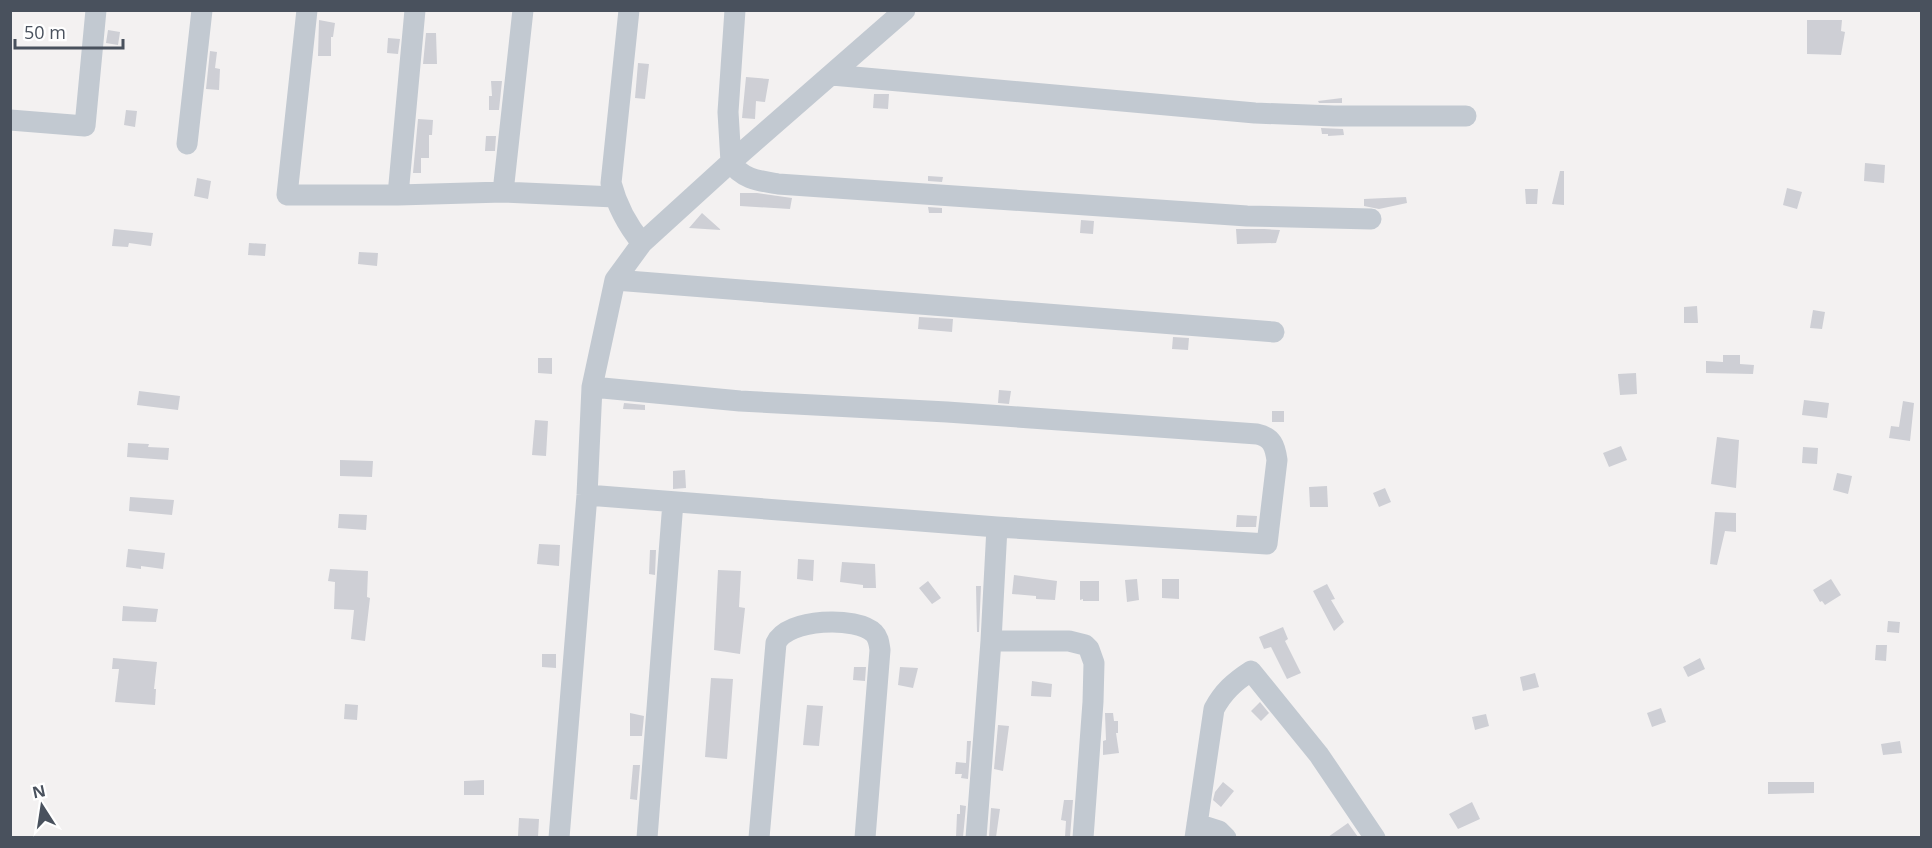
<svg xmlns="http://www.w3.org/2000/svg" width="1932" height="848" viewBox="0 0 1932 848" font-family="'Open Sans',sans-serif">
  <style>
    .building { fill: #cecfd5 }
    .lines { fill: none; stroke-linecap: round; stroke-linejoin: round }
    .minor { stroke: #c2c9d1; stroke-width: 21 }
  </style>
  <rect width="100%" height="100%" fill="#f3f1f1"/>
  <!-- building -->
  <path class="building" d="M319 20 335 23 333 37H331V56H318Z
    M1807 20H1842L1841 31 1845 32 1841 55 1807 54Z
    M108 30 120 32 118 45 106 43Z
    M426 33H436L437 64H423Z
    M388 38 400 39 398 54 387 53Z
    M210 51 217 52 215 68 220 69 219 90 206 89Z
    M638 63 649 64 645 99 635 98Z
    M746 77 769 79 765 102 756 101 755 119 742 118Z
    M491 81H502L499 110H489V96H492Z
    M874 94H889L888 109 873 108Z
    M1342 98V103H1319L1318 101Z
    M126 110 137 111 135 127 124 125Z
    M418 119 433 120 432 135H429V158H421V173H413Z
    M1321 128 1343 129 1344 135 1328 136V134H1322Z
    M486 136H496L495 151H485Z
    M1865 163 1885 165 1884 183 1864 181Z
    M1560 171H1564V205L1552 204Z
    M928 176 943 177 942 182 928 181Z
    M197 178 211 181 208 199 194 196Z
    M1787 188 1802 192 1797 209 1783 205Z
    M1525 189H1538L1537 204H1526Z
    M740 193H757L792 198 790 209 740 206Z
    M1406 197 1407 203 1379 209 1364 206V199Z
    M928 207 942 208V213H929Z
    M702 213 721 230 689 228Z
    M1081 220 1094 221 1093 234 1080 233Z
    M114 229 153 233 151 246 129 243 128 247 112 246Z
    M1236 229H1264L1280 230 1276 243 1237 244Z
    M249 243 266 244 265 256 248 255Z
    M359 252 378 253 377 266 358 264Z
    M1697 306 1698 323H1684V307Z
    M1813 310 1825 312 1822 329 1810 328Z
    M919 317 953 319 952 332 918 329Z
    M1173 337 1189 338 1188 350 1172 349Z
    M1723 355H1740V364L1754 365 1753 374 1706 373V361L1723 362Z
    M538 358H552V374L538 373Z
    M1636 373 1637 394 1620 395 1618 374Z
    M999 390 1011 391 1009 404 998 403Z
    M139 391 180 396 178 410 137 405Z
    M1804 400 1829 403 1827 418 1802 415Z
    M1903 401 1914 403 1910 441 1889 438 1891 426 1899 427Z
    M624 403 645 405V410L623 409Z
    M1272 411H1284V422H1272Z
    M535 420 548 421 546 456 532 455Z
    M1717 437 1739 440 1736 488 1711 484Z
    M128 443 149 444 148 447 169 448 168 460 127 457Z
    M1621 446 1627 460 1609 467 1603 453Z
    M1803 447 1818 448 1817 464 1802 463Z
    M340 460 373 461 372 477 340 476Z
    M685 470 686 488 673 489V471Z
    M1837 473 1852 476 1848 494 1833 490Z
    M1327 486 1328 507H1310L1309 487Z
    M1385 488 1391 502 1379 507 1373 493Z
    M130 497 174 500 172 515 129 511Z
    M1715 512 1736 513V532L1725 531 1717 565 1710 564Z
    M339 514 367 515 366 530 338 528Z
    M1237 515 1257 516 1256 527H1236Z
    M539 544 560 545 559 566 537 564Z
    M128 549 165 553 163 569 141 566V569L126 567Z
    M650 550H656L655 575 649 574Z
    M798 559 814 560 813 581 797 579Z
    M842 562 875 564 876 588H863V585L840 582Z
    M330 569 368 571 367 597 370 598 365 641 351 639 354 610 334 609 335 582 328 581Z
    M718 570 741 571 739 607 745 608 740 654 714 650Z
    M1014 575 1057 581 1055 600 1036 599V596L1012 594Z
    M1137 579 1139 600 1127 602 1125 580Z
    M1162 579H1179V599L1162 598Z
    M1831 579 1841 595 1825 605 1822 601 1820 602 1813 590Z
    M928 581 941 598 932 604 919 588Z
    M1080 581H1099V601H1083V599L1080 600Z
    M1327 584 1335 599 1331 600 1344 622 1334 631 1313 591Z
    M976 586H981L979 632H977Z
    M123 606 158 609 156 622 122 621Z
    M1888 621 1900 622 1899 633 1887 632Z
    M1283 627 1288 639 1285 641 1301 673 1287 679 1271 647 1264 649 1259 637Z
    M1876 645H1887L1886 661 1875 660Z
    M542 654H556V668L542 667Z
    M113 658 157 662 154 689H156L155 705 115 702 119 669H112Z
    M1700 658 1705 669 1688 677 1683 667Z
    M854 667H866L865 681 853 680Z
    M900 667 918 668 913 688 898 685Z
    M1535 673 1539 687 1523 691 1520 677Z
    M711 678 733 679 727 759 705 757Z
    M1032 681 1052 684 1051 697 1031 696Z
    M1260 702 1269 713 1261 721 1251 711Z
    M345 704 358 705 357 720 344 719Z
    M807 705 823 706 819 746 803 745Z
    M1661 708 1666 722 1652 727 1647 713Z
    M630 713 644 716 642 736H630Z
    M1105 713H1113L1114 721H1118V733H1116L1119 753 1103 755V741L1106 740Z
    M1486 714 1489 726 1475 730 1472 717Z
    M998 725 1009 726 1003 771 994 769Z
    M967 741H971L968 779 961 778 962 774H955L956 762 966 763Z
    M1900 741 1902 753 1883 755 1881 744Z
    M633 765H640L637 800 630 799Z
    M484 780V795H464V781Z
    M1223 782 1234 791 1221 807 1213 800 1215 792Z
    M1768 782H1814V793L1768 794Z
    M1064 800H1073L1070 837H1065L1066 821 1061 820Z
    M1472 802 1480 819 1458 829 1449 814Z
    M960 805 966 806 963 837H956L957 814H960Z
    M991 808 1000 809 996 837H989Z
    M519 818 539 819 538 837 518 836Z
    M1348 823 1358 837H1328Z"/>
  <g class="lines">
    <!-- minor -->
    <path class="minor" d="M307 10 287 195H398L503 192 615 197
      M629 10 611 183C617 206 627 225 642 243
      M735 10 728 112 731 162C741 179 760 181 778 184L1247 216 1371 219
      M832 75 1255 113 1334 116H1466
      M10 120 85 126 96 10
      M187 144 202 10
      M503 192 523 10
      M398 195 415 10
      M615 280 1274 332
      M587 495 997 527 1267 544 1277 460C1275 446 1272 437 1257 434L947 412 740 401 592 387
      M991 641H1069L1085 645 1089 649 1094 663 1093 702 1083 838
      M1197 824 1219 831 1226 838
      M559 838 587 495 592 387 615 280 642 243 731 162 905 10
      M647 838 673 502
      M759 838 776 643C787 618 857 616 874 633 879 638 879 644 880 650L865 838
      M976 838 991 641 997 527
      M1195 838 1214 709C1223 692 1234 682 1251 671L1319 755 1375 838"/>
  </g>
  <!-- border -->
  <rect width="1932" height="848" fill="none" stroke="#49515d" stroke-width="24"/>
  <!-- north arrow -->
  <g transform="translate(42 806) rotate(348)" stroke="#ffffff" stroke-width="4.5" paint-order="stroke">
  <path d="M0-4.5L10 22L0 15L-10 22Z" fill="#49515d"/>
  <text y="-9" font-size="16" font-weight="bold" text-anchor="middle" fill="#49515d">N</text>
  </g>
  <!-- scale -->
  <path d="M15 39v9h108v-9" fill="none" stroke="#49515d" stroke-width="3"/>
  <text x="24" y="39" font-size="18" fill="#49515d" stroke="#ffffff" stroke-width="4.5" paint-order="stroke">50 m</text>
</svg>
